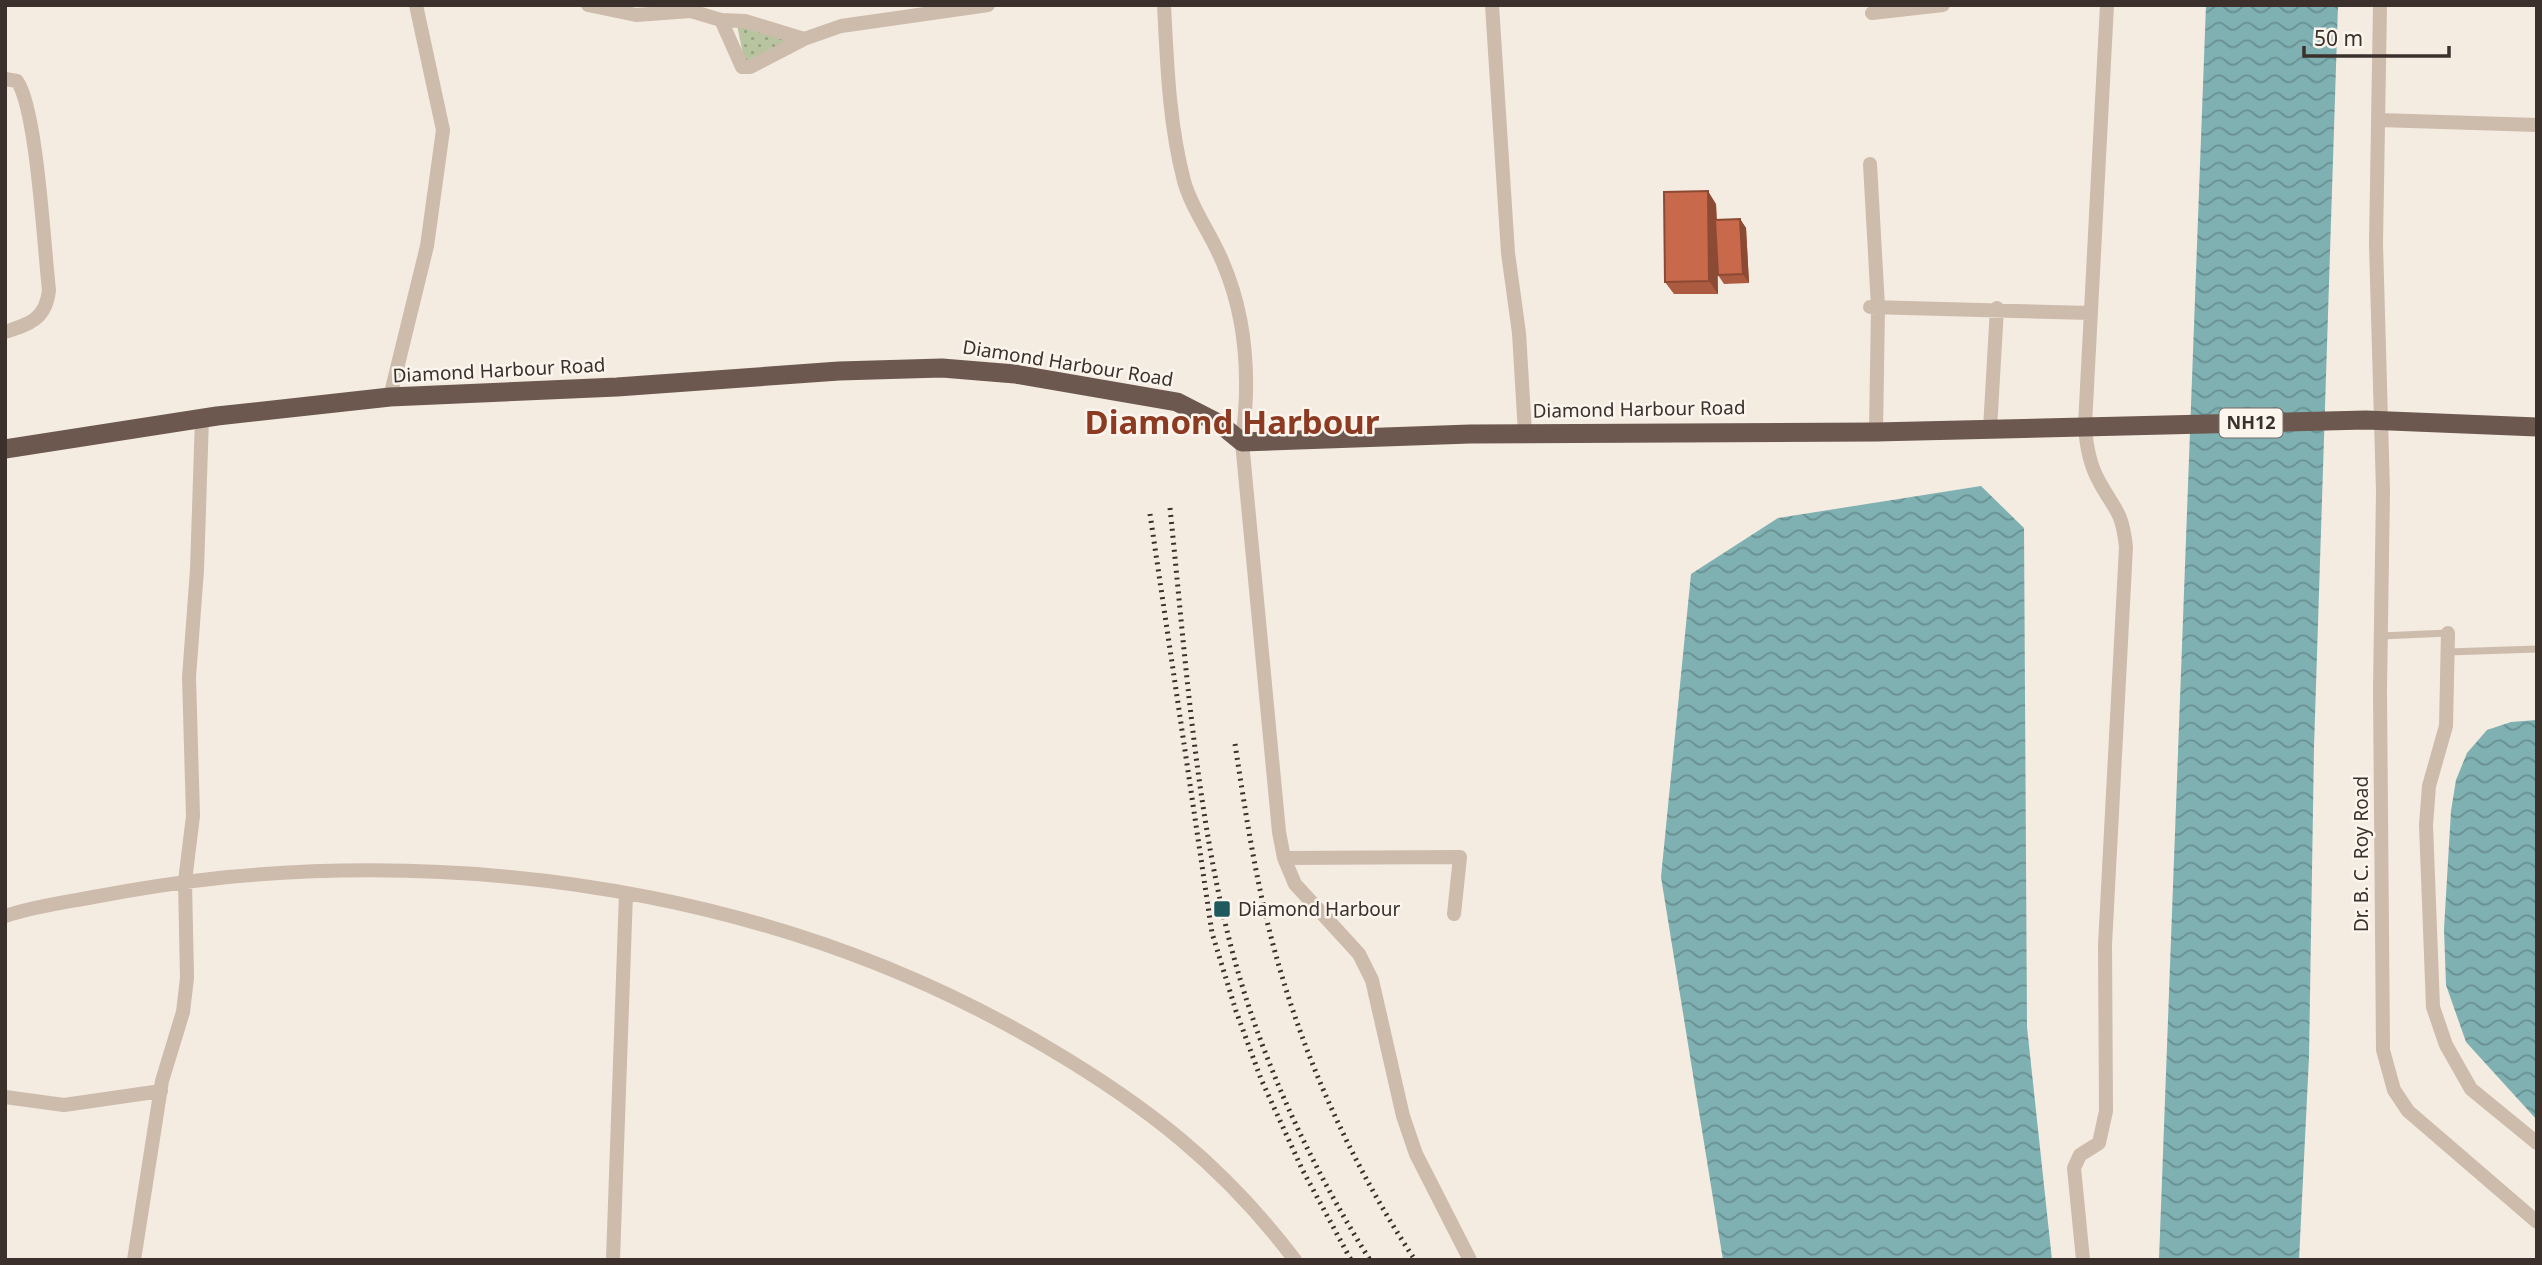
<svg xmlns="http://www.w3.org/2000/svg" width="2542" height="1265" viewBox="0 0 2542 1265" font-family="'Noto Sans',sans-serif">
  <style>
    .park { fill: url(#park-dots) }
    .water { fill: url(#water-waves) }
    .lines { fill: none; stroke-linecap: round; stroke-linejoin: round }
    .service { stroke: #cdbbac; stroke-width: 7 }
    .minor { stroke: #cdbbac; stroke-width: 14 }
    .trunk { stroke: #6c584f; stroke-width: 19 }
    .rail { stroke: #3b302b; stroke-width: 5; stroke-dasharray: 2 5; stroke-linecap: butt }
    .wall { fill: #ac5a40 }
    .shaded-wall { fill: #8c4a34 }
    .building { fill: #c8694b; stroke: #8c4a34; stroke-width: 2 }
    .poi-dot { fill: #1f5a5e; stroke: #fbf5ee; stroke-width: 2.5 }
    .labels { text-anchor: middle; stroke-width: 5; stroke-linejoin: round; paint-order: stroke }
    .shield { fill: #fbf5ee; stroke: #756b66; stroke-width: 2 }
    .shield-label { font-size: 18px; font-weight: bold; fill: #3b302b }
    .street-label { font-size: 19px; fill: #3b302b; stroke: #fbf5ee }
    .poi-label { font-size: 19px; fill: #3b302b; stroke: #fbf5ee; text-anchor: start }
    .town-label { font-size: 33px; font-weight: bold; fill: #8c3b22; stroke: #fbf5ee }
  </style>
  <defs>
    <pattern id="park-dots" width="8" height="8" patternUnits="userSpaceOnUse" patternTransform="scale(1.75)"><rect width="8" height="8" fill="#b8c4a0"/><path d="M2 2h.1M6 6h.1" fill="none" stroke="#97a083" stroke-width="1.8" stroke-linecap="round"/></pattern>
    <pattern id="water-waves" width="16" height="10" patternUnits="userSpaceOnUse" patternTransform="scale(1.75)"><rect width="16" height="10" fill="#7fb0b2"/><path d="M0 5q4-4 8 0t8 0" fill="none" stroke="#699091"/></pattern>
  </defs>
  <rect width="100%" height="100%" fill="#f4ebe1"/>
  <!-- park -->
  <path class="park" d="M737 25 795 38 745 64Z"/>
  <!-- water -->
  <path class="water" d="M2206 5H2338L2314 747 2309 1057 2299 1260H2159Z
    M1981 486 2024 528 2027 1027 2052 1260H1723L1661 877 1691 574 1778 518Z
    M2537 720V1120L2466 1042 2446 985 2444 929 2451 811 2456 780 2467 753 2487 730 2511 722Z"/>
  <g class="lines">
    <!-- service -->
    <path class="service" d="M2381 636 2448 633
      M2448 652 2537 649"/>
    <!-- minor -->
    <path class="minor" d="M588 5 636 15 691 11 721 20 742 67H750L804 39
      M1164 5C1167 63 1169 124 1184 181 1192 210 1212 235 1223 263 1247 319 1250 383 1242 442L1279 832 1284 858 1295 884 1359 954 1372 980 1403 1116 1416 1154 1470 1260
      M1492 5 1508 253 1519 333 1525 433
      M2380 5 2376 244 2383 491 2380 690 2383 1050 2394 1090 2408 1111 2537 1222
      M1872 13 1943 5
      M721 20 745 21 804 39 841 26 988 5
      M5 79 17 81C37 109 44 248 49 290 46 319 30 324 5 332
      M2379 120 2537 125
      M1870 164 1878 307 1876 432
      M1870 307 2091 313
      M390 397 427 246 443 130 416 5
      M1990 429 1997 308
      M2448 633 2446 726 2429 786 2426 825 2433 1007 2446 1045 2471 1089 2537 1143
      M1284 858 1460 857 1454 914
      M5 916C32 907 60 903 88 898 135 889 180 882 228 877 510 851 799 901 1045 1046 1147 1106 1223 1165 1295 1260
      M5 1097 64 1105 161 1091
      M134 1260 162 1081 183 1012 187 978 185 881 193 816 189 677 197 570 202 418
      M613 1260 626 893
      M2083 1260 2074 1168 2080 1155 2099 1143 2106 1111 2105 945 2126 547C2122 511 2116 512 2100 483 2090 466 2086 445 2085 425L2107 5"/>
    <!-- trunk -->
    <path class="trunk" d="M5 449 217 416 390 397 617 387 839 371 942 368 1015 374 1177 402 1220 424 1242 442 1470 434 1876 432 2366 420 2537 427"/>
    <!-- rail -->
    <path class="rail" d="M1170 508C1184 642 1193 778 1222 909 1249 1033 1302 1152 1370 1260
      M1150 514 1212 933 1236 1011 1261 1079 1302 1169 1351 1260
      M1235 744C1246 816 1257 889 1277 959 1306 1063 1355 1170 1415 1260"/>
  </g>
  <!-- wall -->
  <path class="wall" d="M1716 204 1717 220 1740 219 1746 228 1749 283 1724 284 1718 275 1717 260 1718 294H1674L1665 282Z"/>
  <!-- shaded-wall -->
  <path class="shaded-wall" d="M1708 191 1716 204 1718 294 1709 281Z
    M1740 219 1746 228 1749 283 1743 274Z"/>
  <!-- building -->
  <path class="building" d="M1708 191 1709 281 1665 282 1664 192Z
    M1740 219 1743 274 1718 275 1715 220Z"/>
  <!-- markers -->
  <rect class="poi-dot" x="1213" y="900" width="18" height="18" rx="3.5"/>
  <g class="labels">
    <!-- shield labels -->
    <rect class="shield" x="2219.5" y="408.5" width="63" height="29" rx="5"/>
    <g class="shield-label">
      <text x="2251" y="429">NH12</text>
    </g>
    <!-- street labels -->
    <g class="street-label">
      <text transform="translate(1068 363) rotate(9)" y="7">Diamond Harbour Road</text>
      <text transform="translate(499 370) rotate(-3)" y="7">Diamond Harbour Road</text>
      <text transform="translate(1639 409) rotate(-1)" y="7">Diamond Harbour Road</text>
      <text transform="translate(2361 854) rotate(-90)" y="7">Dr. B. C. Roy Road</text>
    </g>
    <!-- poi labels -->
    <g class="poi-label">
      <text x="1238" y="916">Diamond Harbour</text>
    </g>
    <!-- town labels -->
    <g class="town-label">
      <text x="1232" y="434">Diamond Harbour</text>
    </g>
  </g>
  <!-- border -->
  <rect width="2542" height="1265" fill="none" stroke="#3b302b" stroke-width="14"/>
  <!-- scale -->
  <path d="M2304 46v10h145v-10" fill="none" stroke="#3b302b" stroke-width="3.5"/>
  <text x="2314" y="46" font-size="21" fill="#3b302b" stroke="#fbf5ee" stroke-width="5" paint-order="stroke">50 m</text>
</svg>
